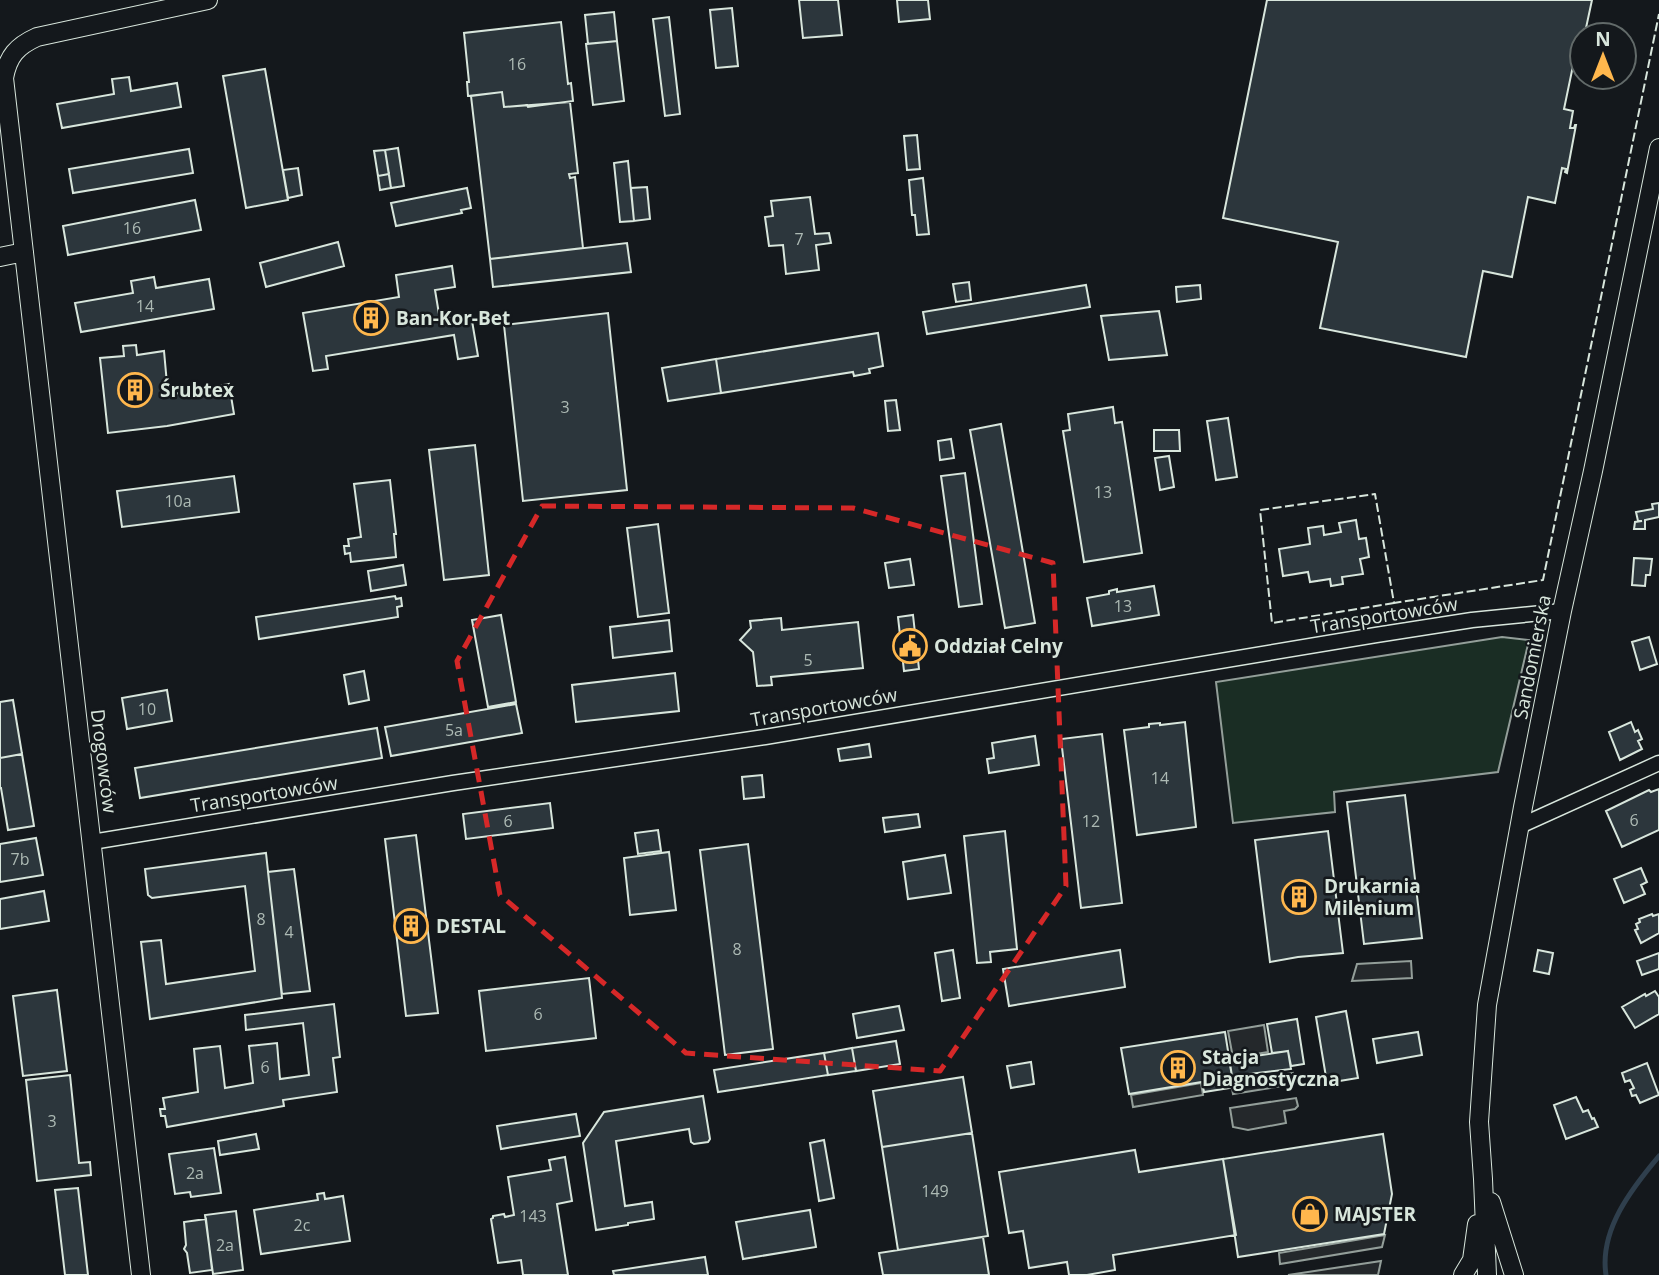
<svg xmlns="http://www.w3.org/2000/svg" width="1659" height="1275" viewBox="0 0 1659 1275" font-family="'Open Sans',sans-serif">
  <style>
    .green { fill: #1a2d24; stroke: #939e99; stroke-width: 2 }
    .parking { fill: #24282b; stroke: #939e99; stroke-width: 2 }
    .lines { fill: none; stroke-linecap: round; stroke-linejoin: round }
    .stream { stroke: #2f3f4d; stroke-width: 5 }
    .building { fill: #2c363c; stroke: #d8e6dc; stroke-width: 2 }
    .minor-casing { stroke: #d8e6dc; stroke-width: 17 }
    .tertiary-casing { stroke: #d8e6dc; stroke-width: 20 }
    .minor { stroke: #14181c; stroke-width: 14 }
    .tertiary { stroke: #14181c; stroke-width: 18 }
    .fence { stroke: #d8e6dc; stroke-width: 2; stroke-dasharray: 9 3.5; stroke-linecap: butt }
    .marked { fill: none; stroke: #d62828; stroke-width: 5; stroke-dasharray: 14 9; stroke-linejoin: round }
    .labels { text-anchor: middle; stroke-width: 5; stroke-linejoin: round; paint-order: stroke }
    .number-label { font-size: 16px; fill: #adbab4 }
    .poi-label { font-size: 19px; font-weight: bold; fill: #d8e6dc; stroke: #14181c; text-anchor: start }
    .street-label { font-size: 19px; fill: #d8e6dc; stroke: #14181c }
  </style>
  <rect width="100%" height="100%" fill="#14181c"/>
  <!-- green -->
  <path class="green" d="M1502 637 1529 640 1498 772 1334 792 1335 812 1233 823 1216 682Z"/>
  <!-- parking -->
  <path class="parking" d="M1411 961 1412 978 1352 981 1357 964Z
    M1264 1025 1268 1052 1233 1058 1228 1031Z
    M1293 1073 1295 1084 1233 1094 1231 1083Z
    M1201 1083 1203 1095 1133 1107 1131 1095Z
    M1296 1098 1298 1106 1295 1109 1284 1111 1286 1123 1248 1130 1233 1127 1230 1108Z
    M1385 1235 1382 1247 1280 1264 1279 1253Z
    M1381 1261 1378 1275H1288Z"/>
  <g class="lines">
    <!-- stream -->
    <path class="stream" d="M1606 1275C1599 1230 1632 1188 1659 1156"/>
  </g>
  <!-- building -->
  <path class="building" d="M799 0H838L842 35 803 38Z
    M897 0H928L930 19 899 22Z
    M1267 0H1592L1586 28H1589L1587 35H1582V57L1575 56 1564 109 1573 111 1570 128H1574L1575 125H1576L1567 173 1565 172 1566 169 1562 168 1555 203 1528 197 1512 277 1483 271 1466 357 1320 328 1338 242 1223 218Z
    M732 8 738 66 716 68 710 10Z
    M614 12 617 41 588 44 585 15Z
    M669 17 680 114 665 116 653 19Z
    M561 22 568 84 571 83 573 101 528 107 527 105 504 107 502 92 468 96 467 82H469L464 33Z
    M617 41 624 101 593 105 586 44Z
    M265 69 288 200 246 208 223 76Z
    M129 77 131 91 177 83 181 107 62 128 57 104 114 94 112 79Z
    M502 92 504 107 570 102 578 173 569 174 570 178 575 177 583 248 490 259 471 96Z
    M917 135 920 169 907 170 904 136Z
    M398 148 404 186 391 188 385 150Z
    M189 149 193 173 73 193 69 169Z
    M385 150 389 174 378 176 374 151Z
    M628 161 634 221 620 222 614 163Z
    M298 168 302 195 288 198 283 170Z
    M389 174 391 188 380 190 378 176Z
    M923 178 929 234 917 235 915 215H912L909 180Z
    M647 187 650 219 634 221 631 188Z
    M467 188 471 208 461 210 462 213 396 226 391 203Z
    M810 197 815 234 829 233 831 243 816 245 819 270 786 274 783 245 769 246 765 217 773 216 771 201Z
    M195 200 201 230 68 255 63 226Z
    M338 242 344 266 266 287 260 263Z
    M627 243 631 272 493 287 490 259Z
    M452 266 455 287 435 290 440 320 471 315 478 356 458 359 454 335 326 356 328 369 313 371 303 313 399 297 396 275Z
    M154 277 156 288 209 279 214 309 81 332 75 303 133 293 131 281Z
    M969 282 971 300 956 302 953 284Z
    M1086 285 1090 307 927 334 923 312Z
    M1200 285 1201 299 1177 302 1176 287Z
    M1159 311 1167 355 1109 360 1101 316Z
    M608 313 627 490 523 501 504 325Z
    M878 333 883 366 869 369 870 373 854 376 853 372 721 393 716 359Z
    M136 345 137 355 164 351 168 395 229 384 234 414 167 426 108 433 100 358 124 356 123 346Z
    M716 359 721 393 668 401 662 368Z
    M896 400 900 430 888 431 885 401Z
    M1113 407 1115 423 1122 422 1142 553 1084 562 1063 431 1070 430 1068 414Z
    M1228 418 1237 477 1216 480 1207 421Z
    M1001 424 1035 623 1005 628 970 430Z
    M1154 430H1179L1180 451H1154Z
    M951 439 954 458 940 460 938 441Z
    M475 445 489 575 444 580 429 450Z
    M1169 456 1174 487 1160 490 1155 458Z
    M965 473 982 604 959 607 941 476Z
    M234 476 239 512 122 527 117 491Z
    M390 480 396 534H394L396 557 351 562 350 553 345 554 344 546H349L348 539 361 537 354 484Z
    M1659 503V517L1645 520V529H1634L1635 522 1642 521H1638L1636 512 1653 509 1652 504Z
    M1356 520 1359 539 1366 538 1369 557 1360 559 1363 574 1342 577 1343 584 1331 586 1330 579 1310 582 1308 572 1283 576 1279 549 1310 544 1308 528 1323 526 1324 535 1341 532 1339 523Z
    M658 524 669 613 638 617 627 528Z
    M1634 558 1652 559 1650 575H1646L1645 586 1632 585Z
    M910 559 914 585 889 588 885 563Z
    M403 565 406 585 371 591 368 571Z
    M1154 586 1159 615 1092 626 1087 598 1109 594V591L1117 589V592Z
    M395 596 396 599 401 598 402 606 397 607 398 617 259 639 256 617Z
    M501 615 516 702 488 707 472 620Z
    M913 615 919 669 904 671 898 617Z
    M781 618 782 630 858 622 863 668 771 677 772 685 757 686 753 652 740 640 751 628 750 621Z
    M669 620 672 651 613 658 610 627Z
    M1649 637 1657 664 1640 670 1632 642Z
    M364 671 369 700 349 704 344 675Z
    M675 673 679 711 576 722 572 685Z
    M167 690 172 721 127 729 122 698Z
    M13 700 22 754 0 758V702Z
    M516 704 522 733 391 756 385 727Z
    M1185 722 1196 827 1137 835 1124 730 1149 727V724L1160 723V725Z
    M1631 722 1635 732 1638 730 1642 739 1638 741 1642 749 1620 760 1609 732Z
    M377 728 382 758 140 798 135 768Z
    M1102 734 1122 903 1081 908 1061 739Z
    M1035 736 1039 765 989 773 987 759 994 758 992 743Z
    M869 744 871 757 840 761 838 749Z
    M22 754 34 826 8 830 1 788H0V758Z
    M762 775 764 797 744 799 742 777Z
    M1659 789V830L1622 847 1606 811 1649 790 1651 792Z
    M1405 795 1422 938 1364 944 1347 802Z
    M550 803 553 828 466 839 463 814Z
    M918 814 920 827 885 832 883 818Z
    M658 830 661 851 638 854 635 833Z
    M1005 831 1017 949 990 952 991 962 977 963 964 836Z
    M1328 831 1343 953 1298 957 1270 962 1255 840Z
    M416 835 438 1013 406 1016 385 839Z
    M36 838 43 875 0 882V844Z
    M748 844 773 1049 725 1055 700 850Z
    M669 852 676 910 630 915 624 858Z
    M266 853 282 998 150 1019 141 942 161 940 166 984 255 971 245 886 152 898 148 895 145 869Z
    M945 855 951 893 908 899 903 862Z
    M1641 868 1647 882 1641 885 1645 894 1624 903 1614 879Z
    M294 869 310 991 282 994 268 872Z
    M44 891 49 921 0 929V899Z
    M1652 914 1653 916 1659 914V933L1641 943 1635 930 1638 929 1636 924 1640 922 1639 919Z
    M953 950 960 998 942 1001 935 953Z
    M1120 950 1125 987 1009 1006 1003 969Z
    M1538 950 1553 953 1549 974 1534 971Z
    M1659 953V969L1642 975 1637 961Z
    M589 978 596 1038 486 1051 479 991Z
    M57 990 67 1071 23 1076 13 996Z
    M1655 991 1659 997V1014L1635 1028 1622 1007 1645 994 1646 996Z
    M334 1004 340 1057 333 1058 337 1092 283 1100 284 1106 167 1127 165 1116H161L160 1109H165L163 1098 198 1092 194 1049 220 1046 225 1088 253 1083 249 1046 277 1043 280 1079 309 1075 303 1023 246 1030 245 1015Z
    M899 1006 904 1030 857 1038 853 1014Z
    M1346 1011 1358 1078 1327 1083 1316 1017Z
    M1297 1019 1304 1064 1291 1066 1288 1051 1272 1053 1267 1024Z
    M1225 1032 1232 1076 1228 1077 1230 1088 1204 1092 1202 1082 1129 1094 1121 1048Z
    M1418 1032 1422 1055 1377 1063 1373 1039Z
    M896 1041 900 1064 856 1071 852 1048Z
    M852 1048 856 1071 828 1075 824 1053Z
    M1288 1051 1291 1069 1232 1076 1229 1060Z
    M824 1053 828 1075 718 1092 714 1070Z
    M1031 1062 1034 1084 1011 1088 1007 1066Z
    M1647 1063 1659 1095 1640 1103 1636 1095 1632 1096 1630 1090 1634 1088 1630 1080 1625 1082 1622 1073Z
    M70 1075 79 1163 90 1162 91 1175 37 1181 26 1080Z
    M963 1077 972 1133 882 1147 873 1091Z
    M703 1096 710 1139 708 1142 694 1144 691 1142 689 1129 616 1141 625 1206 652 1202 654 1219 628 1223V1225L596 1230 583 1143 604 1112Z
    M1576 1097 1583 1112 1588 1110 1592 1119 1594 1118 1598 1127 1566 1139 1554 1105Z
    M576 1114 580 1136 501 1149 497 1126Z
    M972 1133 988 1236 898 1250 882 1147Z
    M256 1134 259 1149 220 1155 218 1141Z
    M1383 1134 1392 1194 1384 1234 1238 1257 1223 1159Z
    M824 1140 834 1198 819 1201 810 1143Z
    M214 1148 221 1193 191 1197 190 1192 175 1194 169 1154Z
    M1135 1150 1139 1172 1223 1159 1236 1235 1113 1255 1115 1270 1087 1275H1069L1067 1262 1029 1268 1023 1231 1009 1233 999 1172Z
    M565 1157 572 1201 557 1204 568 1275H523L521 1260 498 1263 491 1219 493 1218V1216L504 1214 505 1217 514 1215 508 1177 551 1170 549 1160Z
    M78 1188 88 1275H65L55 1190Z
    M324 1193 325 1199 343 1196 350 1241 261 1254 254 1210 318 1200 317 1194Z
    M810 1210 816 1247 743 1259 736 1222Z
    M236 1211 243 1270 213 1274 205 1215Z
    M206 1219 212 1270 190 1273 187 1253 184 1249 186 1245 184 1222Z
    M983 1237 989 1275H883L879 1253Z
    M705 1257 708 1275H614L613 1271Z"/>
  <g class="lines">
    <!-- minor casing -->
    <g class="minor-casing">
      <path id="minor" d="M1520 826 1659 763
        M92 842 453 783 765 737 1376 635 1472 620 1562 611"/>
    </g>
    <!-- tertiary casing -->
    <g class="tertiary-casing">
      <path id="tertiary" d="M0 257 24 252
        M1491 1202 1514 1275
        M141 1275 4 78C8 56 17 46 37 37L208 0
        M1463 1275 1472 1260 1477 1224
        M1487 1275 1483 1179 1479 1122 1487 1005 1523 807 1562 611 1593 471 1659 148"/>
    </g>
    <!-- minor -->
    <use href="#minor" class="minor"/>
    <!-- tertiary -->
    <use href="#tertiary" class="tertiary"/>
    <!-- fence -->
    <path class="fence" d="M1394 603 1272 623 1260 510 1375 494 1394 603 1543 580 1659 14"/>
  </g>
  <!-- marked area -->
  <path class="marked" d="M542 506 853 508 1053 563 1066 886 940 1071 686 1053 500 895 457 661Z"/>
  <!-- icons -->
  <defs>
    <g id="building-ring" transform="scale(1.75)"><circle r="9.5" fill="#14181c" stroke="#ffb74d" stroke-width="1.5"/><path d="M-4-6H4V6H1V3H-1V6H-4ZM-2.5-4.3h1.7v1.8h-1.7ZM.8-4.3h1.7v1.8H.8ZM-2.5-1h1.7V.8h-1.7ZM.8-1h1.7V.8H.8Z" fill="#ffb74d"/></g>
    <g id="civic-ring" transform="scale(1.75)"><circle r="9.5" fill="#14181c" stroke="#ffb74d" stroke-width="1.5"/><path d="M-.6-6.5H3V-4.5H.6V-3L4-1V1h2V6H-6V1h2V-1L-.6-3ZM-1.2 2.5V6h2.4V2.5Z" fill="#ffb74d"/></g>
    <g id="shop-ring" transform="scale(1.75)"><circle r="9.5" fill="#14181c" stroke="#ffb74d" stroke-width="1.5"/><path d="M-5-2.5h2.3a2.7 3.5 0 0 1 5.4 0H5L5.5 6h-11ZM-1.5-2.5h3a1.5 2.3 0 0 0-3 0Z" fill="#ffb74d"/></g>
  </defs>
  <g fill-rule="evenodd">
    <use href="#building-ring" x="371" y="318"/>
    <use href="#building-ring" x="135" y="390"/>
    <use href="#civic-ring" x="910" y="646"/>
    <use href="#building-ring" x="1299" y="897"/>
    <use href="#building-ring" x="411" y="926"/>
    <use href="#building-ring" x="1178" y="1068"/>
    <use href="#shop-ring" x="1310" y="1214"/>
  </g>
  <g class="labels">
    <!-- number labels -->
    <g class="number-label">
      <text x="517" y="70">16</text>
      <text x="132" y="234">16</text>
      <text x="799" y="245">7</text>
      <text x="145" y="312">14</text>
      <text x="565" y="413">3</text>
      <text x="1103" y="498">13</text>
      <text x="178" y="507">10a</text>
      <text x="1123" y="612">13</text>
      <text x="808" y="666">5</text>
      <text x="147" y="715">10</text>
      <text x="454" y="736">5a</text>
      <text x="1160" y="784">14</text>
      <text x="1634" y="826">6</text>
      <text x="508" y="827">6</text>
      <text x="1091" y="827">12</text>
      <text x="20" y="865">7b</text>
      <text x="261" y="925">8</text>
      <text x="289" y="938">4</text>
      <text x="737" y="955">8</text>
      <text x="538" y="1020">6</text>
      <text x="265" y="1073">6</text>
      <text x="52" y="1127">3</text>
      <text x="195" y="1179">2a</text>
      <text x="935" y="1197">149</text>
      <text x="533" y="1222">143</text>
      <text x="302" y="1231">2c</text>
      <text x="225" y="1251">2a</text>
    </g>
    <!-- poi labels -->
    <g class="poi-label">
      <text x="396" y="325">Ban-Kor-Bet</text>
      <text x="160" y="397">Śrubtex</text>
      <text x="934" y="653">Oddział Celny</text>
      <text x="1324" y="893">Drukarnia<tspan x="1324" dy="22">Milenium</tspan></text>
      <text x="436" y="933">DESTAL</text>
      <text x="1202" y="1064">Stacja<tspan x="1202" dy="22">Diagnostyczna</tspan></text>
      <text x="1334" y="1221">MAJSTER</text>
    </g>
    <!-- street labels -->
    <g class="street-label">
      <text transform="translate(1384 615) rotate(-9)" y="7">Transportowców</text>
      <text transform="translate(1532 657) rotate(-79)" y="7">Sandomierska</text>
      <text transform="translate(824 707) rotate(-10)" y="7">Transportowców</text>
      <text transform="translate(104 761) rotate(83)" y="7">Drogowców</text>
      <text transform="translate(264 794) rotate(-9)" y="7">Transportowców</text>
    </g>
  </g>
  <!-- north arrow -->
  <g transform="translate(1603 56)"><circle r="33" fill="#14181c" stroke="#626a69" stroke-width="2"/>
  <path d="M0-5L12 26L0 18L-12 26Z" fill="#ffb74d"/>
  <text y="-10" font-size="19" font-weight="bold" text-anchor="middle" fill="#d8e6dc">N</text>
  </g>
</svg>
